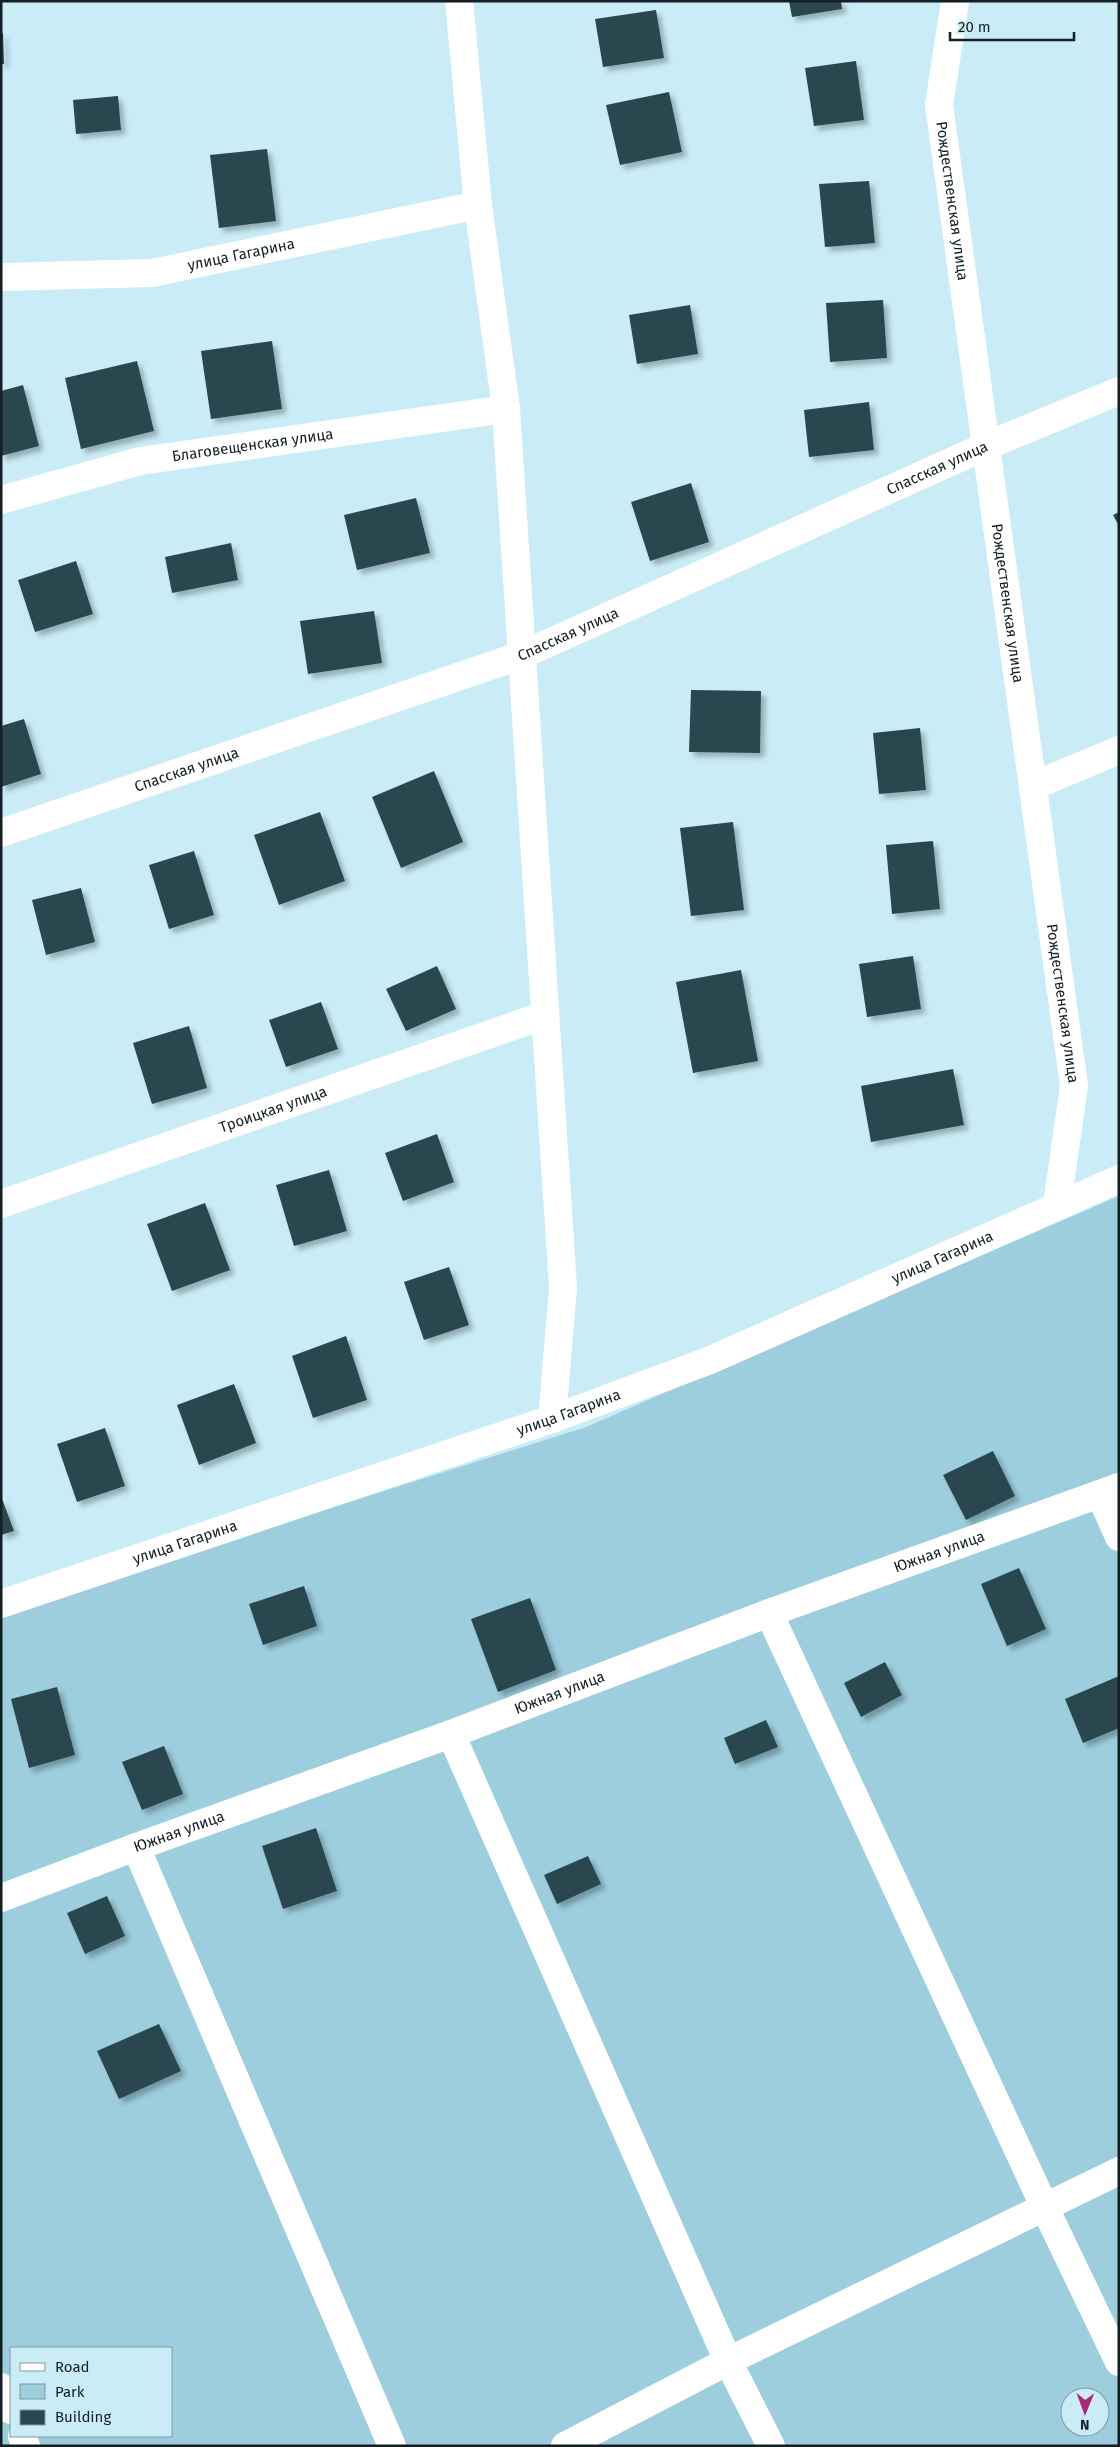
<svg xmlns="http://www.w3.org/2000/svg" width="1120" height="2447" viewBox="0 0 1120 2447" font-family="'Fira Sans',sans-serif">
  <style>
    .green { fill: #9ccedd; fill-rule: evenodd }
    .building { fill: #2a4750; filter: url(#shadow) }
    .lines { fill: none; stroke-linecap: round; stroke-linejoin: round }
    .minor { stroke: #fff; stroke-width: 28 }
    .labels { text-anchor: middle; stroke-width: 5; stroke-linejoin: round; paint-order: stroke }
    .street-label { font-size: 15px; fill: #131f23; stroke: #c9ecf6 }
  </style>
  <defs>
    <filter id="shadow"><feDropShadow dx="4.5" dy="4.5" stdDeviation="2.5" flood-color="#0004"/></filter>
  </defs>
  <rect width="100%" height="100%" fill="#c9ecf6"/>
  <!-- green -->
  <path class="green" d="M1119 1196V2446H1V1618L154 1564 586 1427ZM11 2348H171V2436H11ZM1070 2397H1100V2427H1070Z"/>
  <!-- building -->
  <path class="building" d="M789 1H841L842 9 792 17Z
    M656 10 664 58 603 67 595 19Z
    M1 33H3L4 64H1Z
    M856 61 864 120 814 126 805 68Z
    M669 92 682 152 620 165 606 105Z
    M118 96 121 130 76 134 73 100Z
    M267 149 276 221 219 228 210 155Z
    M869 181 875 243 825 247 819 184Z
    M883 300 887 358 830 362 826 303Z
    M690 305 698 354 637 364 629 315Z
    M272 341 282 409 211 419 201 351Z
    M137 361 154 431 81 449 65 378Z
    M23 385 39 446 1 456V391Z
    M869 402 874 450 809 457 804 410Z
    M691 483 709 542 650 561 631 502Z
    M416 498 430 553 357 570 344 515Z
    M1119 512V526L1113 515Z
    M231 543 238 580 172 593 165 557Z
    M76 561 93 614 35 632 18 580Z
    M374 611 382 663 308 674 300 621Z
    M691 690 761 691 760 753 689 752Z
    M24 719 41 774 1 787V726Z
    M920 728 926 790 879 794 873 733Z
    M434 771 463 842 401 868 372 797Z
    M320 812 345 881 279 905 254 835Z
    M733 822 744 910 691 916 680 828Z
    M933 841 940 909 892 914 886 845Z
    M194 851 214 915 169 929 149 865Z
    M81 888 95 942 46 955 32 900Z
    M913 956 921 1009 867 1017 859 964Z
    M437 966 456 1009 406 1031 386 989Z
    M741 970 758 1061 693 1073 676 982Z
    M321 1002 338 1049 286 1067 269 1020Z
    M189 1026 207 1088 152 1104 133 1043Z
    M953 1069 964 1125 871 1142 861 1086Z
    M437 1134 454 1182 403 1201 385 1153Z
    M329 1170 347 1231 294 1246 276 1185Z
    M205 1203 230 1270 172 1291 147 1224Z
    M449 1267 469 1325 424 1340 404 1282Z
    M346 1336 367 1400 313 1418 292 1356Z
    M234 1384 256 1443 199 1465 177 1405Z
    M105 1428 125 1486 77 1502 57 1444Z
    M993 1451 1015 1496 966 1520 943 1475Z
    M1 1496 14 1531 1 1535Z
    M1019 1568 1046 1629 1007 1646 981 1584Z
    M304 1586 317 1626 263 1645 249 1604Z
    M530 1598 556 1670 498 1692 471 1619Z
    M885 1662 902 1695 861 1717 844 1683Z
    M1119 1676V1728L1083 1743 1065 1699Z
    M57 1687 75 1755 29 1768 11 1699Z
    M766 1720 778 1747 735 1764 724 1738Z
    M164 1746 183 1794 142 1810 122 1762Z
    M316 1828 337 1891 283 1909 262 1846Z
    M588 1856 601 1884 557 1904 544 1875Z
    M107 1896 125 1936 85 1954 67 1913Z
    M159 2024 181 2071 119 2099 97 2051Z"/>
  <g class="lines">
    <!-- minor -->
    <g class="minor">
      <path d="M459 1 478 205 506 409 563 1288 552 1419"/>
      <path id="s1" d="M955 1 939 105 1074 1086 1057 1204"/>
      <path id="s2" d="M1 277 152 273 478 205"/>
      <path id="s3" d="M1 500 140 461 506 409"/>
      <path d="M1033 786 1119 750"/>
      <path id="s4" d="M1 833 522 655 986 446 1119 391"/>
      <path id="s5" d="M1 1204 545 1015"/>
      <path d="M1100 1494 1119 1537"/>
      <path id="s6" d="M1 1604 552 1419 708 1361 1119 1179"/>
      <path d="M769 1613 1045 2208 1119 2362"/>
      <path d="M451 1734 728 2361 771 2446"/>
      <path d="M136 1847 392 2446"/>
      <path id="s7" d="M1 1898 136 1847 451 1734 769 1613 1119 1487"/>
      <path d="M1 2387 11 2410"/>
      <path d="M22 2436 26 2446"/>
      <path d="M565 2446 728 2361 1119 2171"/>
    </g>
  </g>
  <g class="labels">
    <!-- street labels -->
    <g class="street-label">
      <text dy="5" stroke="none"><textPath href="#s1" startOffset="202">Рождественская улица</textPath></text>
      <text dy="5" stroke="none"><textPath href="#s2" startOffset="242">улица Гагарина</textPath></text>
      <text dy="5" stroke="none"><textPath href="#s3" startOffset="258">Благовещенская улица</textPath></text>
      <text dy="5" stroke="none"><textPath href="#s4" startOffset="1006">Спасская улица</textPath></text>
      <text dy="5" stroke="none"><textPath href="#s1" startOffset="608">Рождественская улица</textPath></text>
      <text dy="5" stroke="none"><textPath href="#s4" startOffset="601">Спасская улица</textPath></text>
      <text dy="5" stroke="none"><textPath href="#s4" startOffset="196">Спасская улица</textPath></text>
      <text dy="5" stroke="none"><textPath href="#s1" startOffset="1012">Рождественская улица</textPath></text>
      <text dy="5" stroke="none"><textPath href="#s5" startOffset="288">Троицкая улица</textPath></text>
      <text dy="5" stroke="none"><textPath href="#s6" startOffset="1004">улица Гагарина</textPath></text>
      <text dy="5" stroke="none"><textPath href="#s6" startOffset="599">улица Гагарина</textPath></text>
      <text dy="5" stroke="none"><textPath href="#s6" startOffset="194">улица Гагарина</textPath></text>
      <text dy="5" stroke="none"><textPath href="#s7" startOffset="1000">Южная улица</textPath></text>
      <text dy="5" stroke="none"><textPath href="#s7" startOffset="595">Южная улица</textPath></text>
      <text dy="5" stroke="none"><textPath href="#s7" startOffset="190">Южная улица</textPath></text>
    </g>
  </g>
  <!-- border -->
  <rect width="1120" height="2447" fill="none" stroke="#131f23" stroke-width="5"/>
  <!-- legend -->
  <rect x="10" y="2347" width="162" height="90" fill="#c9ecf6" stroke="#809aa2"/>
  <rect x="20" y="2363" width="25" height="8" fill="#ffffff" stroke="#809aa2"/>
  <text x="55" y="2372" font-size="15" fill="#131f23">Road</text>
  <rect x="20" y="2384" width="25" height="15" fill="#9ccedd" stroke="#809aa2"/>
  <text x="55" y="2397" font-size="15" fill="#131f23">Park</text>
  <rect x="20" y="2410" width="25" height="15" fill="#2a4750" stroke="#809aa2"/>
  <text x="55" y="2422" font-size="15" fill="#131f23">Building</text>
  <!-- north arrow -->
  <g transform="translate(1085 2412) rotate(181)"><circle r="24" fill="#c9ecf6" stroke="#809aa2"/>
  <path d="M0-4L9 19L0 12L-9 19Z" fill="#aa2a78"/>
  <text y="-8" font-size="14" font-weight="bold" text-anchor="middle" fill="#131f23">N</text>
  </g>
  <!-- scale -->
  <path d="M950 32v8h124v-8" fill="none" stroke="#131f23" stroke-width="2.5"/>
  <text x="958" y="32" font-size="15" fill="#131f23" stroke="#c9ecf6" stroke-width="4" paint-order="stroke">20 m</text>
</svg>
